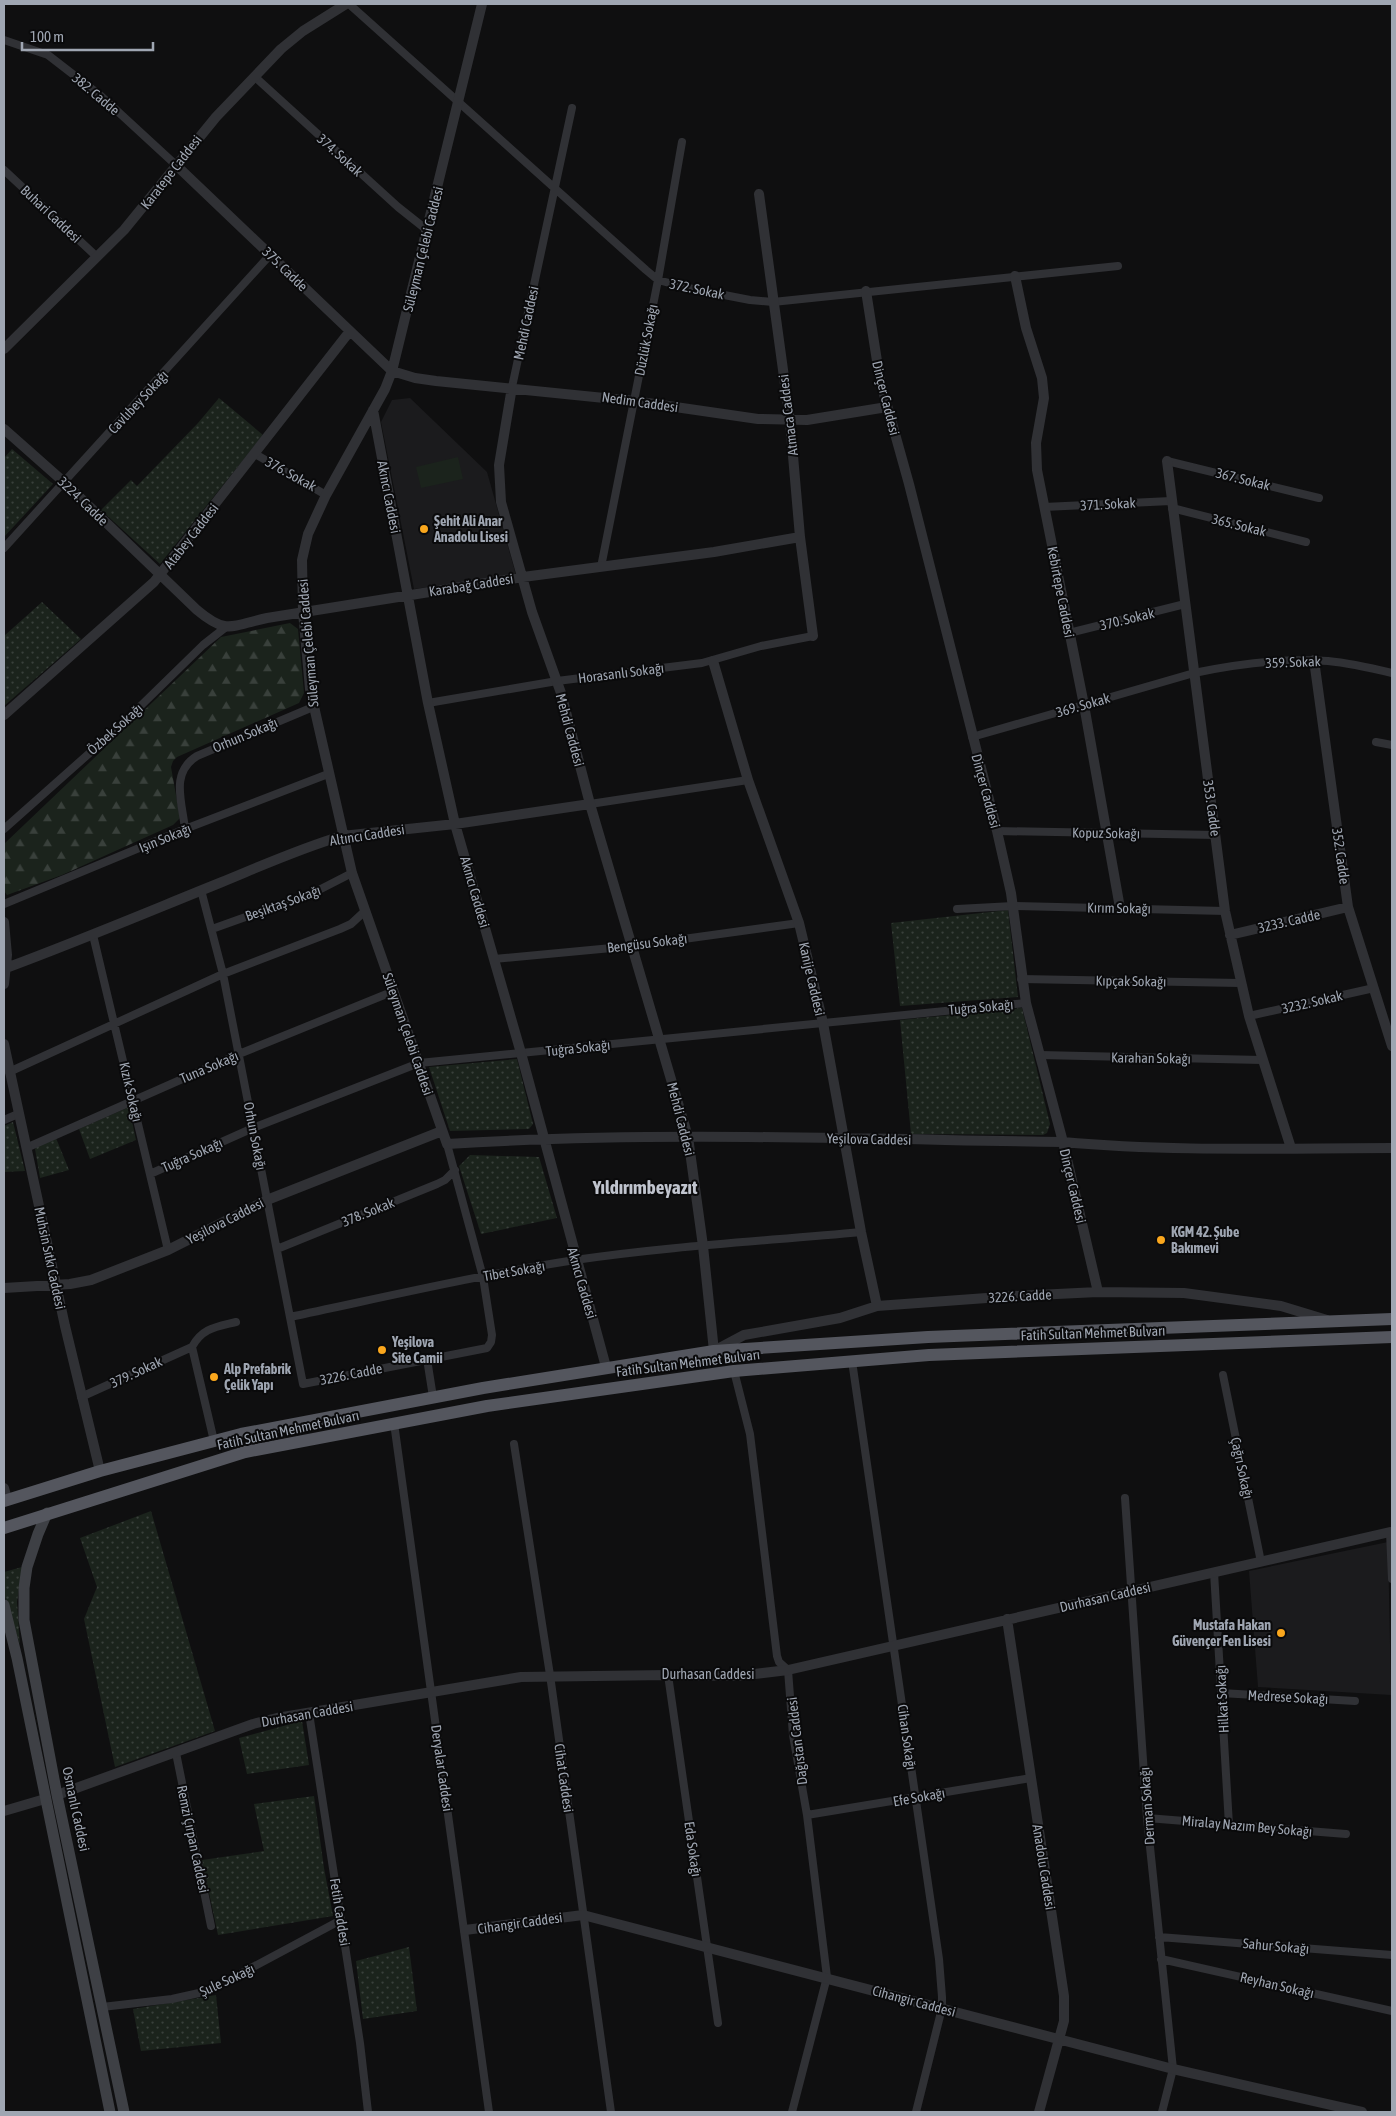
<svg xmlns="http://www.w3.org/2000/svg" width="1396" height="2116" viewBox="0 0 1396 2116" font-family="'Asap Condensed',sans-serif">
  <style>
    .built { fill: #1b1b1d }
    .green { fill: url(#green-dots) }
    .forest { fill: url(#forest-firs) }
    .pitch { fill: #1b231c }
    .lines { fill: none; stroke-linecap: round; stroke-linejoin: round }
    .minor { stroke: #303135; stroke-width: 8 }
    .tertiary { stroke: #303135; stroke-width: 10 }
    .secondary { stroke: #3e4045; stroke-width: 11 }
    .trunk { stroke: #54565e; stroke-width: 12 }
    .poi-dot { fill: #faa71d; stroke: #0a0a0b; stroke-width: 2 }
    .labels { text-anchor: middle; stroke-width: 4; stroke-linejoin: round; paint-order: stroke }
    .street-label { font-size: 14px; fill: #9fa6b2; stroke: #0a0a0b }
    .poi-label { font-size: 14px; font-weight: bold; fill: #9fa6b2; stroke: #0a0a0b; text-anchor: start }
    .district-label { font-size: 19px; font-weight: bold; fill: #c0c4ce; stroke: #0a0a0b }
  </style>
  <defs>
    <pattern id="green-dots" width="8" height="8" patternUnits="userSpaceOnUse" patternTransform="scale(1.25)"><rect width="8" height="8" fill="#1b231c"/><path d="M2 2h.1M6 6h.1" fill="none" stroke="#39403b" stroke-width="1.8" stroke-linecap="round"/></pattern>
    <pattern id="forest-firs" width="22" height="20" patternUnits="userSpaceOnUse" patternTransform="scale(1.25)"><rect width="22" height="20" fill="#1b231c"/><path d="M5 1l3.5 6h-7zM16 11l3.5 6h-7z" fill="#39403b"/></pattern>
  </defs>
  <rect width="100%" height="100%" fill="#0f0f10"/>
  <!-- built -->
  <path class="built" d="M410 398 487 472 516 575 414 589 381 422 392 400Z
    M1388 1542 1391 1695 1258 1687 1249 1571Z"/>
  <!-- green -->
  <path class="green" d="M219 398 263 435 160 564 101 510 131 480 137 486 198 423Z
    M12 449 53 484 4 537V458Z
    M42 602 81 639 4 706V636Z
    M1008 910 1018 997 900 1006 891 923Z
    M1022 1008 1050 1124 1047 1133 1043 1135 911 1134 900 1020Z
    M517 1059 533 1124 529 1129 450 1131 429 1067Z
    M129 1107 136 1140 90 1159 79 1129Z
    M13 1122 25 1171 4 1172V1126Z
    M56 1138 69 1170 40 1178 35 1149 37 1146Z
    M470 1155 539 1157 557 1218 481 1234 459 1166Z
    M151 1511 215 1731 115 1767 84 1619 97 1587 80 1538Z
    M22 1567 17 1602 20 1645 4 1594V1572Z
    M302 1721 309 1765 247 1774 239 1738Z
    M314 1796 324 1868 333 1916 218 1935 202 1860 264 1851 254 1804Z
    M409 1947 417 2011 363 2019 356 1961Z
    M216 1995 221 2043 141 2051 133 2009Z"/>
  <!-- forest -->
  <path class="forest" d="M290 623 298 629 304 693 299 703 177 757 173 761 171 767 180 818 173 825 62 875 7 895 4 891V844L221 637Z"/>
  <!-- pitch -->
  <path class="pitch" d="M458 457 463 479 421 488 416 467Z"/>
  <g class="lines">
    <!-- minor -->
    <path class="minor" d="M349 4 646 270 658 280 688 288 750 300 773 302 1118 266
      M4 40 48 55 101 96 177 166
      M255 77 398 207 427 230
      M4 170 97 257
      M512 387 572 108
      M255 454 326 495
      M1167 461 1319 498
      M1044 507 1171 501
      M1172 508 1306 542
      M4 548 270 255
      M601 567 658 280 682 142
      M1069 633 1185 604
      M428 703 557 681 702 663 761 646 813 636
      M972 737 1194 673C1237 664 1284 658 1328 661 1349 663 1371 668 1392 673
      M1376 742 1392 745
      M590 804 748 780
      M4 829 120 726 203 645 226 627
      M185 829C182 801 170 773 197 756L313 707
      M997 831 1216 835
      M201 890 223 974 303 1384 487 1348 491 1342 492 1335 483 1277 447 1144
      M4 904 185 829 328 774
      M957 909 1013 906 1225 911
      M212 929 315 892 352 873
      M93 935 168 1250
      M494 959 633 946 799 923
      M1021 979 1240 983
      M1249 1016 1374 988
      M1040 1055 1262 1060
      M9 1072 223 974 340 929 351 924 365 911
      M4 1120 18 1114
      M26 1148 239 1054 394 991
      M150 1174 253 1128 419 1063 1026 1003
      M277 1249 437 1184 445 1180 455 1170
      M290 1317C385 1297 479 1275 575 1260 670 1246 766 1241 861 1232
      M192 1347 214 1441
      M192 1347C202 1328 216 1327 236 1322
      M427 1359 433 1397
      M852 1361 939 1959 942 1997V2008L916 2112
      M734 1371 750 1434 777 1656 779 1662 788 1670 793 1735 807 1815 827 1977 792 2112
      M1223 1375 1261 1562
      M81 1397 192 1347
      M394 1423 489 2112
      M514 1444 550 1675 611 2112
      M1125 1498 1147 1818 1173 2069 1162 2112
      M1392 1532H1390L1392 1579
      M1214 1572 1229 1825
      M668 1675 718 2023
      M1221 1693 1355 1701
      M309 1713 360 2043 368 2112
      M176 1753 211 1926
      M807 1815 1031 1778
      M1147 1818 1346 1834
      M1159 1937 1392 1955
      M1161 1959 1392 2011
      M102 2007 172 1999 208 1991 341 1920"/>
    <!-- tertiary -->
    <path class="tertiary" d="M482 4 392 371 385 389 326 495 308 534 302 560 303 612 310 689 352 873 447 1144C652 1131 858 1139 1063 1142 1172 1152 1283 1148 1392 1148
      M177 166 392 371 415 378 436 381 634 401 758 419 807 420 887 407
      M759 194 790 421 800 537 813 636
      M1015 276 1026 328 1042 378 1044 398 1036 443 1037 470 1084 705 1120 908
      M866 291 880 380 909 484 997 831 1011 893 1026 1003 1063 1142 1098 1292
      M4 349 124 230 216 117 281 49 303 31 346 4
      M512 387 499 465 501 502 532 612 561 693 590 804 688 1137 703 1246 714 1351 744 1335 840 1318 877 1306 1014 1296 1098 1292 1184 1293 1281 1306 1327 1320
      M373 410 428 703 455 824 521 1053 606 1367
      M4 429 65 483 197 610C228 636 232 625 267 618L523 577 714 552 800 537
      M1167 461 1225 911 1249 1016 1291 1148
      M1314 660 1348 907 1392 1046
      M713 661 748 780 799 923 823 1023 861 1232 877 1306
      M4 715 154 582 350 331
      M4 922 7 955 4 984
      M1230 935 1348 907
      M6 968C79 941 150 911 222 882 261 866 301 848 342 836L455 824 590 804
      M4 1044 65 1326 100 1471
      M4 1288 70 1284 91 1280 168 1250 267 1200 442 1131
      M4 1488 7 1499
      M1007 1619 1064 1996V2021L1039 2112
      M57 1795 253 1724 277 1718 521 1677 668 1675 738 1676 788 1670 1390 1532
      M4 1811 45 1799
      M465 1930 583 1915 1173 2069 1362 2112"/>
    <!-- secondary -->
    <path class="secondary" d="M47 1513 38 1534 27 1567 24 1588V1620L57 1795 124 2112
      M4 1605 17 1658 110 2112"/>
    <!-- trunk -->
    <path class="trunk" d="M4 1501 100 1471 241 1434 483 1388 714 1351 928 1337 1392 1319
      M4 1528 245 1452 487 1406 734 1371 929 1355 1392 1337"/>
  </g>
  <!-- markers -->
  <g class="poi-dot">
    <circle cx="424" cy="529" r="5"/>
    <circle cx="1161" cy="1240" r="5"/>
    <circle cx="382" cy="1350" r="5"/>
    <circle cx="214" cy="1377" r="5"/>
    <circle cx="1281" cy="1633" r="5"/>
  </g>
  <g class="labels">
    <!-- street labels -->
    <g class="street-label">
      <text transform="translate(96 94) rotate(40)" y="5">382. Cadde</text>
      <text transform="translate(340 155) rotate(42)" y="5">374. Sokak</text>
      <text transform="translate(171 172) rotate(-52)" y="5">Karatepe Caddesi</text>
      <text transform="translate(51 214) rotate(43)" y="5">Buhari Caddesi</text>
      <text transform="translate(423 249) rotate(-76)" y="5">Süleyman Çelebi Caddesi</text>
      <text transform="translate(285 269) rotate(44)" y="5">375. Cadde</text>
      <text transform="translate(697 289) rotate(12)" y="5">372. Sokak</text>
      <text transform="translate(526 323) rotate(-78)" y="5">Mehdi Caddesi</text>
      <text transform="translate(646 340) rotate(-79)" y="5">Düzlük Sokağı</text>
      <text transform="translate(886 398) rotate(76)" y="5">Dinçer Caddesi</text>
      <text transform="translate(138 402) rotate(-47)" y="5">Cavlıbey Sokağı</text>
      <text transform="translate(640 402) rotate(8)" y="5">Nedim Caddesi</text>
      <text transform="translate(788 415) rotate(-97)" y="5">Atmaca Caddesi</text>
      <text transform="translate(291 474) rotate(29)" y="5">376. Sokak</text>
      <text transform="translate(1243 479) rotate(14)" y="5">367. Sokak</text>
      <text transform="translate(389 497) rotate(79)" y="5">Akıncı Caddesi</text>
      <text transform="translate(83 501) rotate(44)" y="5">3224. Cadde</text>
      <text transform="translate(1108 504) rotate(-3)" y="5">371. Sokak</text>
      <text transform="translate(1239 525) rotate(14)" y="5">365. Sokak</text>
      <text transform="translate(191 536) rotate(-52)" y="5">Atabey Caddesi</text>
      <text transform="translate(471 585) rotate(-9)" y="5">Karabağ Caddesi</text>
      <text transform="translate(1061 592) rotate(79)" y="5">Kebirtepe Caddesi</text>
      <text transform="translate(1127 619) rotate(-14)" y="5">370. Sokak</text>
      <text transform="translate(308 643) rotate(-95)" y="5">Süleyman Çelebi Caddesi</text>
      <text transform="translate(1293 662) rotate(-2)" y="5">359. Sokak</text>
      <text transform="translate(621 673) rotate(-7)" y="5">Horasanlı Sokağı</text>
      <text transform="translate(1083 705) rotate(-16)" y="5">369. Sokak</text>
      <text transform="translate(115 729) rotate(-42)" y="5">Özbek Sokağı</text>
      <text transform="translate(570 730) rotate(75)" y="5">Mehdi Caddesi</text>
      <text transform="translate(245 735) rotate(-23)" y="5">Orhun Sokağı</text>
      <text transform="translate(986 791) rotate(75)" y="5">Dinçer Caddesi</text>
      <text transform="translate(1212 808) rotate(82)" y="5">353. Cadde</text>
      <text transform="translate(1106 833) rotate(1)" y="5">Kopuz Sokağı</text>
      <text transform="translate(367 835) rotate(-9)" y="5">Altıncı Caddesi</text>
      <text transform="translate(165 838) rotate(-22)" y="5">Işın Sokağı</text>
      <text transform="translate(1341 856) rotate(82)" y="5">352. Cadde</text>
      <text transform="translate(475 892) rotate(74)" y="5">Akıncı Caddesi</text>
      <text transform="translate(283 903) rotate(-20)" y="5">Beşiktaş Sokağı</text>
      <text transform="translate(1119 908) rotate(1)" y="5">Kırım Sokağı</text>
      <text transform="translate(1289 921) rotate(-13)" y="5">3233. Cadde</text>
      <text transform="translate(647 943) rotate(-7)" y="5">Bengüsu Sokağı</text>
      <text transform="translate(812 979) rotate(77)" y="5">Kanije Caddesi</text>
      <text transform="translate(1131 981) rotate(1)" y="5">Kıpçak Sokağı</text>
      <text transform="translate(1312 1002) rotate(-13)" y="5">3232. Sokak</text>
      <text transform="translate(981 1007) rotate(-5)" y="5">Tuğra Sokağı</text>
      <text transform="translate(408 1034) rotate(71)" y="5">Süleyman Çelebi Caddesi</text>
      <text transform="translate(578 1048) rotate(-6)" y="5">Tuğra Sokağı</text>
      <text transform="translate(1151 1058) rotate(1)" y="5">Karahan Sokağı</text>
      <text transform="translate(209 1067) rotate(-23)" y="5">Tuna Sokağı</text>
      <text transform="translate(131 1092) rotate(77)" y="5">Kızık Sokağı</text>
      <text transform="translate(681 1119) rotate(76)" y="5">Mehdi Caddesi</text>
      <text transform="translate(255 1136) rotate(79)" y="5">Orhun Sokağı</text>
      <text transform="translate(869 1139) rotate(1)" y="5">Yeşilova Caddesi</text>
      <text transform="translate(192 1155) rotate(-24)" y="5">Tuğra Sokağı</text>
      <text transform="translate(1073 1186) rotate(77)" y="5">Dinçer Caddesi</text>
      <text transform="translate(368 1212) rotate(-22)" y="5">378. Sokak</text>
      <text transform="translate(225 1221) rotate(-27)" y="5">Yeşilova Caddesi</text>
      <text transform="translate(50 1258) rotate(78)" y="5">Muhsin Sıtkı Caddesi</text>
      <text transform="translate(514 1271) rotate(-10)" y="5">Tibet Sokağı</text>
      <text transform="translate(582 1283) rotate(74)" y="5">Akıncı Caddesi</text>
      <text transform="translate(1020 1296) rotate(-3)" y="5">3226. Cadde</text>
      <text transform="translate(1093 1333) rotate(-2)" y="5">Fatih Sultan Mehmet Bulvarı</text>
      <text transform="translate(688 1363) rotate(-7)" y="5">Fatih Sultan Mehmet Bulvarı</text>
      <text transform="translate(136 1372) rotate(-25)" y="5">379. Sokak</text>
      <text transform="translate(351 1374) rotate(-11)" y="5">3226. Cadde</text>
      <text transform="translate(288 1430) rotate(-12)" y="5">Fatih Sultan Mehmet Bulvarı</text>
      <text transform="translate(1242 1468) rotate(78)" y="5">Çağrı Sokağı</text>
      <text transform="translate(1105 1597) rotate(-13)" y="5">Durhasan Caddesi</text>
      <text x="708" y="1679">Durhasan Caddesi</text>
      <text transform="translate(1288 1697) rotate(3)" y="5">Medrese Sokağı</text>
      <text transform="translate(1222 1699) rotate(-93)" y="5">Hilkat Sokağı</text>
      <text transform="translate(307 1714) rotate(-10)" y="5">Durhasan Caddesi</text>
      <text transform="translate(907 1737) rotate(82)" y="5">Cihan Sokağı</text>
      <text transform="translate(797 1741) rotate(-97)" y="5">Dağıstan Caddesi</text>
      <text transform="translate(442 1768) rotate(82)" y="5">Deryalar Caddesi</text>
      <text transform="translate(564 1778) rotate(82)" y="5">Cihat Caddesi</text>
      <text transform="translate(919 1797) rotate(-10)" y="5">Efe Sokağı</text>
      <text transform="translate(1147 1806) rotate(-94)" y="5">Derman Sokağı</text>
      <text transform="translate(76 1809) rotate(78)" y="5">Osmanlı Caddesi</text>
      <text transform="translate(1247 1826) rotate(5)" y="5">Miralay Nazım Bey Sokağı</text>
      <text transform="translate(193 1839) rotate(78)" y="5">Remzi Çırpan Caddesi</text>
      <text transform="translate(693 1849) rotate(82)" y="5">Eda Sokağı</text>
      <text transform="translate(1044 1867) rotate(81)" y="5">Anadolu Caddesi</text>
      <text transform="translate(340 1912) rotate(81)" y="5">Fetih Caddesi</text>
      <text transform="translate(520 1923) rotate(-8)" y="5">Cihangir Caddesi</text>
      <text transform="translate(1276 1946) rotate(5)" y="5">Sahur Sokağı</text>
      <text transform="translate(227 1980) rotate(-25)" y="5">Şule Sokağı</text>
      <text transform="translate(1277 1985) rotate(13)" y="5">Reyhan Sokağı</text>
      <text transform="translate(914 2001) rotate(15)" y="5">Cihangir Caddesi</text>
    </g>
    <!-- poi labels -->
    <g class="poi-label">
      <text x="434" y="526">Şehit Ali Anar<tspan x="434" dy="16">Anadolu Lisesi</tspan></text>
      <text x="1171" y="1237">KGM 42. Şube<tspan x="1171" dy="16">Bakımevi</tspan></text>
      <text x="392" y="1347">Yeşilova<tspan x="392" dy="16">Site Camii</tspan></text>
      <text x="224" y="1374">Alp Prefabrik<tspan x="224" dy="16">Çelik Yapı</tspan></text>
      <text x="1271" y="1630" text-anchor="end">Mustafa Hakan<tspan x="1271" dy="16">Güvençer Fen Lisesi</tspan></text>
    </g>
    <!-- district labels -->
    <g class="district-label">
      <text x="645" y="1194">Yıldırımbeyazıt</text>
    </g>
  </g>
  <!-- border -->
  <rect width="1396" height="2116" fill="none" stroke="#9fa6b2" stroke-width="10"/>
  <!-- scale -->
  <path d="M22 42v8h131v-8" fill="none" stroke="#9fa6b2" stroke-width="2.5"/>
  <text x="30" y="42" font-size="15" fill="#9fa6b2" stroke="#0a0a0b" stroke-width="4" paint-order="stroke">100 m</text>
</svg>
